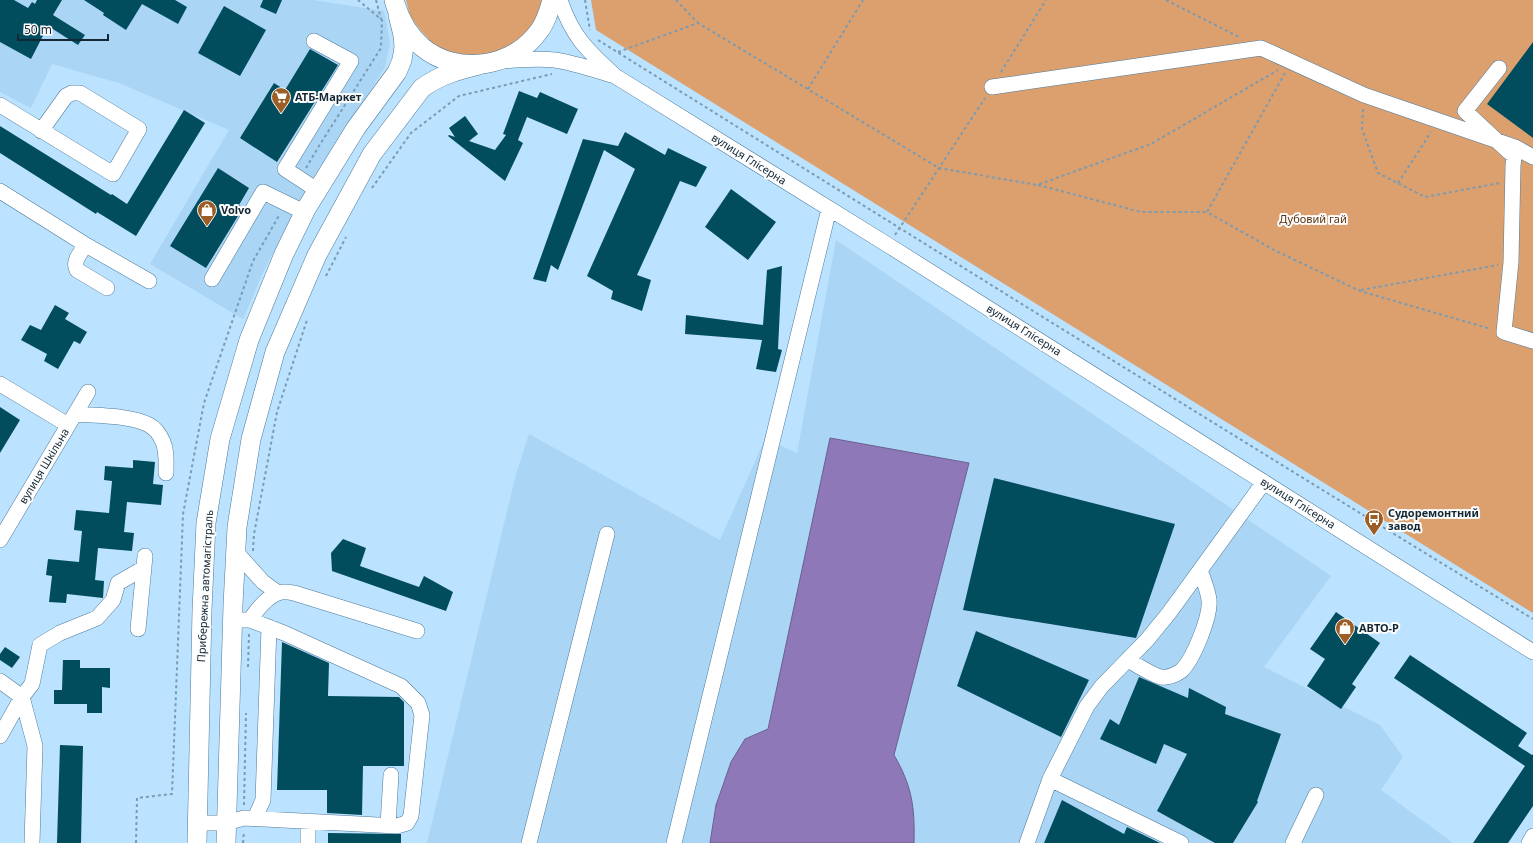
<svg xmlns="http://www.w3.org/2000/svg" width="1533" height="843" viewBox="0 0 1533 843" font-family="'Noto Sans',sans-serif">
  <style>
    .built { fill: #aad5f5 }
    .green { fill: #dca06f }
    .water { fill: #8e78b8; stroke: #696090 }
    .building { fill: #014d5e }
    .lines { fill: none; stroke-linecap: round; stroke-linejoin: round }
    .minor-casing { stroke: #4d7a9a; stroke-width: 16 }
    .major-casing { stroke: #4d7a9a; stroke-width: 20 }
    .path { stroke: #7b9bb1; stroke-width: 2; stroke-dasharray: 3 3; stroke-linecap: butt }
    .minor { stroke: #fff; stroke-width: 15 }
    .major { stroke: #fff; stroke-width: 19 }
    .labels { text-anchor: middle; stroke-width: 4; stroke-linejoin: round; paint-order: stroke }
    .poi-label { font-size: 11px; font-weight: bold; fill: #132734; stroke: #fdfdfd; text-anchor: start }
    .street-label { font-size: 11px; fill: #132734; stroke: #fdfdfd }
    .park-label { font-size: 11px; fill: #5c340e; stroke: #fdfdfd }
  </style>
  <rect width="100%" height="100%" fill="#bbe2fe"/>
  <!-- built -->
  <path class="built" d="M0 0H313L384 11 390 43 385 67 302 200 265 268 243 319 150 264 229 130 119 83 52 64 31 108 0 92Z
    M836 240 1331 576 1264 667 1380 725 1403 757 1381 790 1453 843H914V818L723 781 716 805 710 843H427L516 474 529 434 720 540 765 439 797 453Z"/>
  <!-- green -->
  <path class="green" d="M406 0H544L532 26 513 46 490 54 471 56 452 53 436 47 421 31 410 16Z
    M591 0H1533V613L596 30Z"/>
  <!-- water -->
  <path class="water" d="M830 438 969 463 894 755C912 786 915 807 914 843H710L716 805 731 762 745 739 768 729Z"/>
  <!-- building -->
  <path class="building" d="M0 0H14L28 8 32 2 35 4 37 0H62L53 15 85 35 78 45 48 26 31 59 0 42Z
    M84 0H175L187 7 178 24 142 4 126 30 103 15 104 13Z
    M263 0H282L276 14 260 7Z
    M224 6 266 30 240 76 198 53Z
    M1533 42V138L1487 104Z
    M310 49 338 65 277 162 240 138 274 83 285 90Z
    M519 91 537 98 540 92 578 109 567 134 527 117 518 140 523 143 505 181 448 136 449 135 455 137 449 128 465 116 478 134 469 141 495 150 506 135 503 134Z
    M184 110 205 123 136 236 97 212 96 214 0 153V126L111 195 112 194 127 204Z
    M625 132 665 155 668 148 707 167 696 187 680 181 637 275 651 280 642 311 611 299 613 291 587 276 635 169 604 150 558 270 551 265 546 282 533 279 583 139 618 146Z
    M218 168 249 188 239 205 243 208 206 268 170 246Z
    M731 189 776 222 748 260 705 227Z
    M782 266 778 349 782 350 776 372 756 369 762 340 685 334 686 315 763 325 767 270Z
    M55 305 69 313 65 319 87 332 80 344 74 341 58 369 44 361 47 354 21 340 30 325 41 330Z
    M0 407 20 420 0 453Z
    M133 460 155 462 153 484 163 485 161 505 127 502 124 532 134 533 132 551 98 548 95 580 104 581 103 598 67 594 66 603 49 602 52 576 46 575 48 559 79 562 82 531 74 530 76 510 109 513 112 481 104 480 105 466 133 468Z
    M994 478 1175 524 1136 638 963 610Z
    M343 539 366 548 360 566 419 587 424 576 453 592 446 611 332 571 331 553Z
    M1336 612 1380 643 1352 684 1356 687 1341 709 1307 686 1325 659 1310 649Z
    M976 631 1089 680 1061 737 957 686Z
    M282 642 329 663 328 696 399 697 404 702V766H363L362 815 327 813V790H277Z
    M5 647 20 657 12 668 0 660V654Z
    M1410 655 1527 733 1518 746 1532 755 1533 754V806L1508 843H1473L1525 766 1394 678Z
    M63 660H80V668H110V688L102 687V713H87V704H54V690H62Z
    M1139 677 1188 698 1189 688 1226 707 1225 714 1281 734 1257 801 1258 802 1233 843H1215L1157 811 1187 754 1164 744 1156 764 1100 739 1110 719 1119 725Z
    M60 745 83 746 81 843H57Z
    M1062 800 1124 834 1127 827 1160 843H1044Z
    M328 833 401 834V843H328Z"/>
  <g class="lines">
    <!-- minor casing -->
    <g class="minor-casing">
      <path id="minor" d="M560 0C572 36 586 49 613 74
        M314 41 351 61 285 169 317 190
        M502 61C519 60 537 58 555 60 575 63 595 70 615 76L888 245 1533 652
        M1499 68 1465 111 1509 152 1515 147 1513 166 1511 262 1504 332 1533 341
        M992 87 1261 48 1364 95 1515 147 1533 157
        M0 105 113 174 139 129 80 93H72L66 96 41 131
        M0 191 86 245 149 281
        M86 245C81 252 72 261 77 270L107 288
        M212 279 263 192 304 212
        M0 384 68 425
        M75 414C96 416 131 415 149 425 155 428 160 435 163 442 167 451 166 462 166 473
        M0 540 88 392
        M236 552 263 582 278 593
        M250 620C256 611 267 597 278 593 282 591 289 592 294 593L417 631
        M138 629 145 556
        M1128 660C1135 664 1154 676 1161 677 1168 678 1175 675 1181 671 1193 660 1211 616 1209 600 1208 590 1203 579 1200 570
        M0 681 22 697 32 684 40 645 60 633 97 618 113 600 118 583 144 568
        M0 736 22 697 35 746 32 843
        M1050 779 1181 843
        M255 818 263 800 269 627
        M308 821V843
        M197 823H226L244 818 397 826 407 823 411 816 422 715 418 703 401 686 284 633 250 620H232
        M388 825 391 775
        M529 843 607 534
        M674 843 829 209
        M1027 843 1050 779 1087 706 1102 686 1147 640 1169 613 1264 482
        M1293 843 1316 795
        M1529 843 1533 836"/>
    </g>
    <!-- major casing -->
    <g class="major-casing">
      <path id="major" d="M394 0C399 18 407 34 422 47 457 76 513 68 539 31 546 22 549 11 552 0
        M197 843 202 610 206 523 220 439 249 340 284 254 306 209 356 128 397 72 402 60 404 47 403 35 398 15
        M226 843 233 605 237 527 251 439 275 352 317 255 372 154 422 88C440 75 458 70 479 65"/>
    </g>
    <!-- path -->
    <path class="path" d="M376 0 381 19
      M585 0 590 30
      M676 0 698 23
      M1166 0 1239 37
      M598 40C909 234 1220 428 1533 619
      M618 52 698 23 939 168 1037 185 1151 144 1278 70
      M1001 72 1046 0
      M1285 73 1207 212 1274 250 1360 291 1491 329
      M808 89 863 0
      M1363 109 1362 129 1378 173 1425 197 1500 183
      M306 168 319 146 381 48 382 20 358 0
      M1398 183 1431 132
      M1038 185 1141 212H1207
      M372 188 411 133 459 96 552 74
      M895 235 985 98
      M326 276 346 237
      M1361 290 1498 265
      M253 551 254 534 277 412 307 320
      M248 667 249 633
      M244 805 246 713
      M136 843 137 798 172 794 183 514 204 403 253 261 280 214
      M243 843 244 831"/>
    <!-- minor -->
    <use href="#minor" class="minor"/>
    <!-- major -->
    <use href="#major" class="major"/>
  </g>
  <!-- icons -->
  <defs>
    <g id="supermarket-pin" transform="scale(1)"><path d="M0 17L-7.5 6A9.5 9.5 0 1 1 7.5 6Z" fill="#9c5e24" stroke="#fdfdfd"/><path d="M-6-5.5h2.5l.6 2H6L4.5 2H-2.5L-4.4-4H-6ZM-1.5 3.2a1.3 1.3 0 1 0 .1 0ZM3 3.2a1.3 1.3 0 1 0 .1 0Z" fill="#fff"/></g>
    <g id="shop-pin" transform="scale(1)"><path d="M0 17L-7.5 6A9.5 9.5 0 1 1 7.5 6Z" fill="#9c5e24" stroke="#fdfdfd"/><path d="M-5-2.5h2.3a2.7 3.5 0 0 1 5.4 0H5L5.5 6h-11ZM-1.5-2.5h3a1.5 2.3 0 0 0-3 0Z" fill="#fff"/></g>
    <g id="bus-pin" transform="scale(1)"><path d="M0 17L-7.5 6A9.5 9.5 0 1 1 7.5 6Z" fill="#9c5e24" stroke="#fdfdfd"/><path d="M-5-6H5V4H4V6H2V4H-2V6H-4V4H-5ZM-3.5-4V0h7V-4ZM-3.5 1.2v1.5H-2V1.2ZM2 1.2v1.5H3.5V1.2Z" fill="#fff"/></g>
  </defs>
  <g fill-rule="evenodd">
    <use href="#supermarket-pin" x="281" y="97"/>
    <use href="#shop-pin" x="207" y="210"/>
    <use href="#bus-pin" x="1374" y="519"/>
    <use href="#shop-pin" x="1345" y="628"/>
  </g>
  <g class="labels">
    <!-- poi labels -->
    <g class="poi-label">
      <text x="295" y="101">АТБ-Маркет</text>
      <text x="221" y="214">Volvo</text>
      <text x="1388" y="517">Судоремонтний<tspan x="1388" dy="13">завод</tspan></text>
      <text x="1359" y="632">АВТО-Р</text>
    </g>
    <!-- street labels -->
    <g class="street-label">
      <text transform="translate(749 159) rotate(32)" y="4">вулиця Глісерна</text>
      <text transform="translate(1024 330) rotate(32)" y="4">вулиця Глісерна</text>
      <text transform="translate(44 466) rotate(-59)" y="4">вулиця Шкільна</text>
      <text transform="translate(1298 503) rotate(32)" y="4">вулиця Глісерна</text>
      <text transform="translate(205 586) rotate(-87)" y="4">Прибережна автомагістраль</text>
    </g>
    <!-- park labels -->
    <g class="park-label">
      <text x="1313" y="223">Дубовий гай</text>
    </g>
  </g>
  <!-- scale -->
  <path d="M18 34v6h90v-6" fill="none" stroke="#132734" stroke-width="2"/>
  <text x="24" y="34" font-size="12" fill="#132734" stroke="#fdfdfd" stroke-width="3" paint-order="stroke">50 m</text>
</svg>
